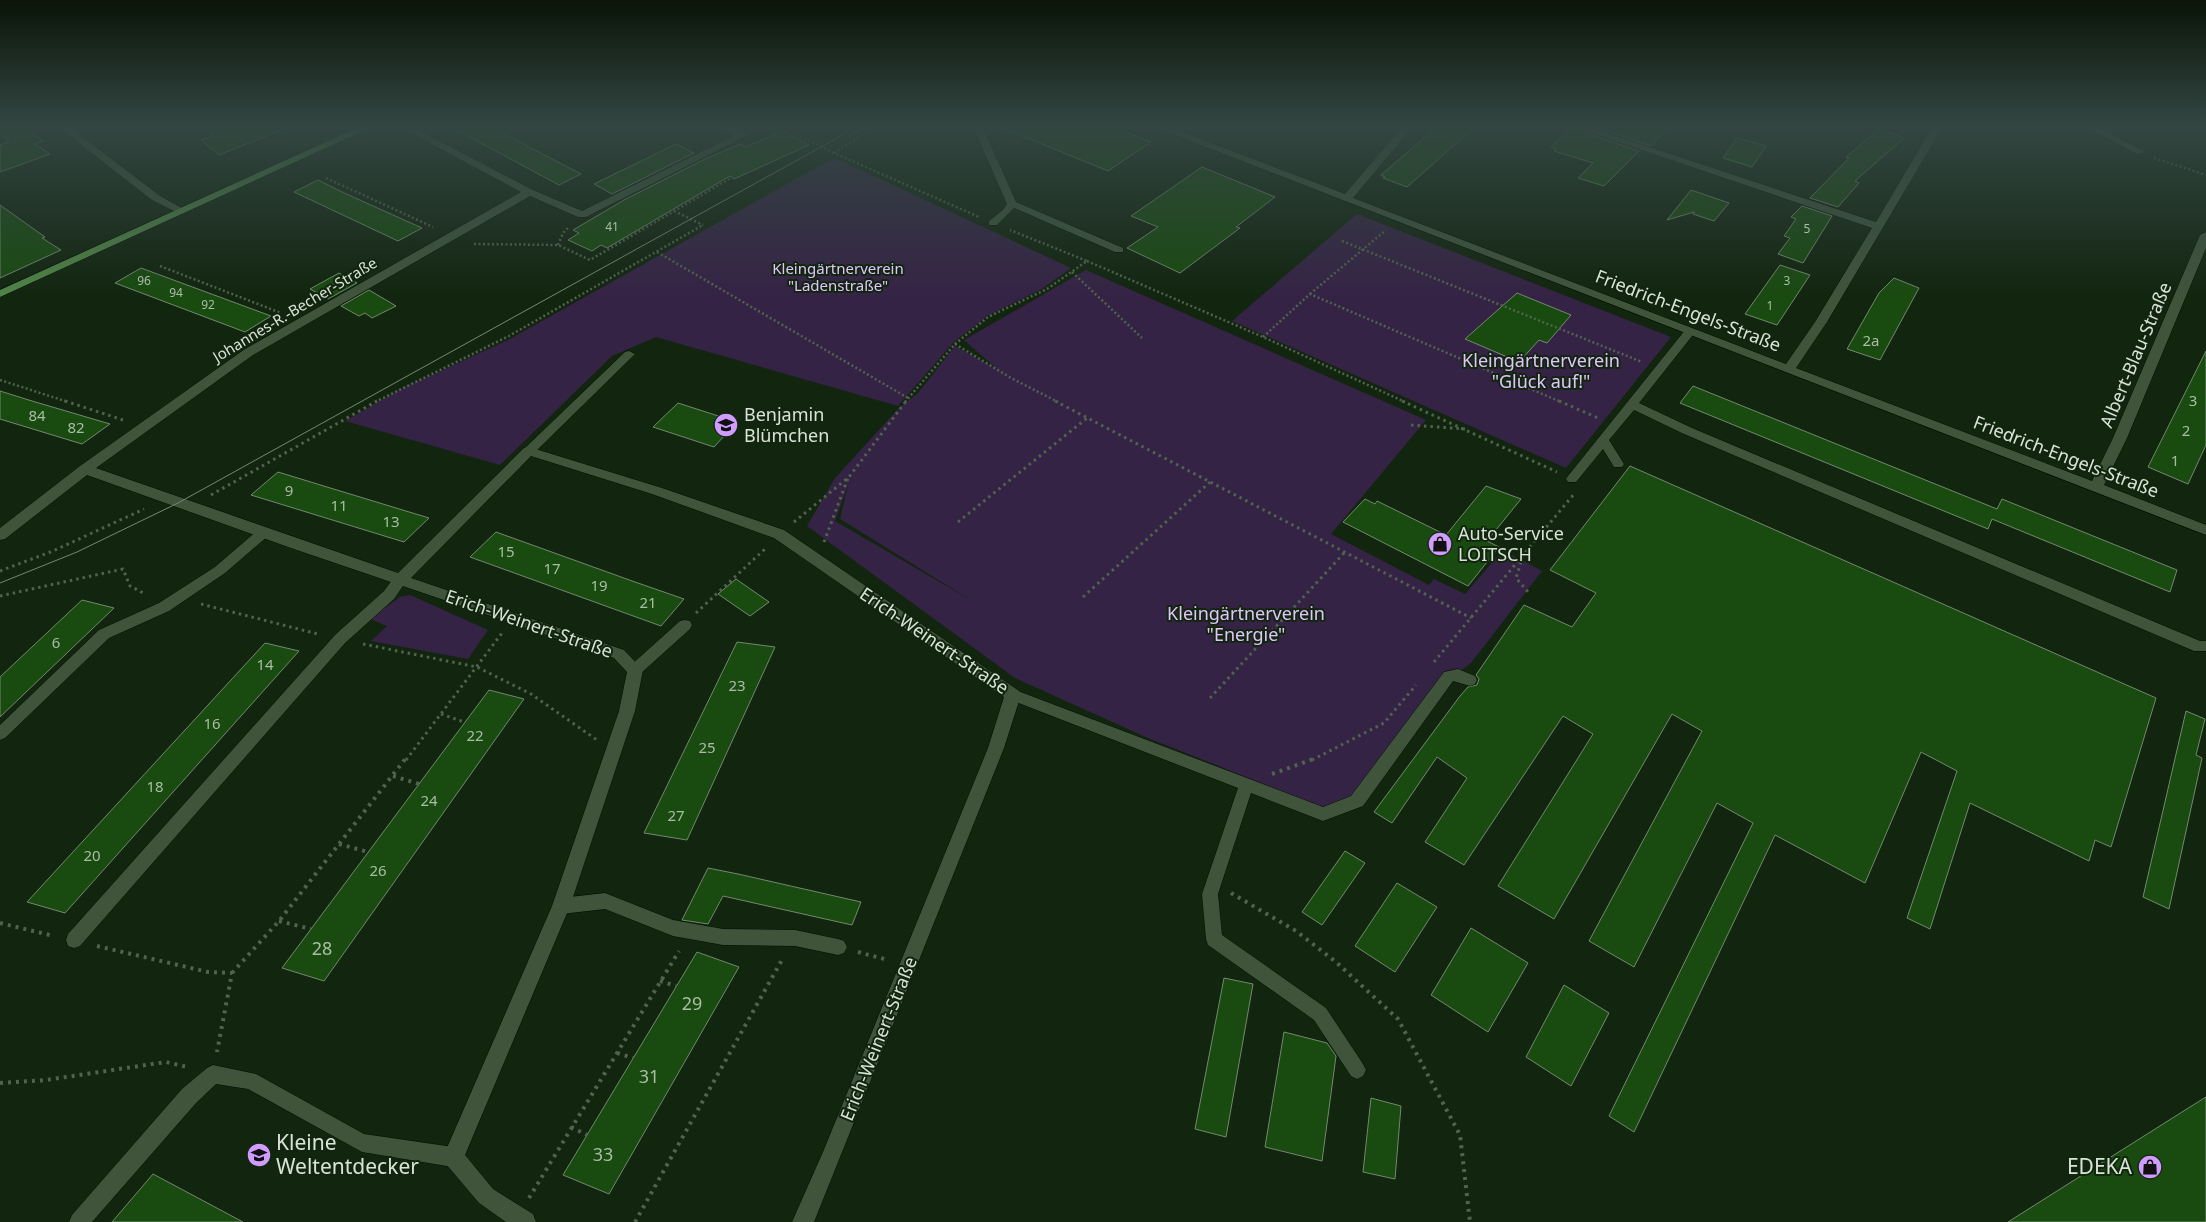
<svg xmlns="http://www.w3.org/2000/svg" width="2206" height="1222" viewBox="0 0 2206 1222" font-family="'Noto Sans',sans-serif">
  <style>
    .green { fill: #352345; fill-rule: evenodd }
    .building { fill: #194a10; stroke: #73896f }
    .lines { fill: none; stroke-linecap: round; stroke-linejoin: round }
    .lane-casing { stroke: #010e00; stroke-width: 1 }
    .street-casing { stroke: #010e00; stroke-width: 1 }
    .primary-casing { stroke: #010e00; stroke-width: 1 }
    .path-far2 { stroke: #51624f; stroke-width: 2.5; stroke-dasharray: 2 2.5; stroke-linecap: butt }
    .path-far1 { stroke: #51624f; stroke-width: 3; stroke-dasharray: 2.5 4; stroke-linecap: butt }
    .path { stroke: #51624f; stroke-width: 4; stroke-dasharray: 3 5; stroke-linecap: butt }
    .lane { fill: #40543c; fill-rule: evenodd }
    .street { fill: #40543c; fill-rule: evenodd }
    .primary { fill: #508447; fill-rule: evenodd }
    .tram { stroke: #778775; stroke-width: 1 }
    .labels { text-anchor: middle; stroke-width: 4; stroke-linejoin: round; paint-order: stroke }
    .far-number-label { font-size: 12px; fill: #a8bea4 }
    .far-park-label { font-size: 15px; fill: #e0c5fc; stroke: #12250f }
    .far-street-label { font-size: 15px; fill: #d8e4d6; stroke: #12250f }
    .number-label { font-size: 15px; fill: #a8bea4 }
    .street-label { font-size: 18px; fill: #d8e4d6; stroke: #12250f }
    .park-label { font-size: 18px; fill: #e0c5fc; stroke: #12250f }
    .poi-label { font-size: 18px; fill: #d8e4d6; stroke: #12250f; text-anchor: start }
    .near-number-label { font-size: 18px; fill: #a8bea4 }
    .near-poi-label { font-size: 21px; fill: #d8e4d6; stroke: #12250f; text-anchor: start }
  </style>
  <rect width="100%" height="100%" fill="#12250f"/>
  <!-- green -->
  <path class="green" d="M832 159 839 160 1071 268 1042 289 987 316 953 343 898 406 656 337 612 356 500 465 345 421 401 389 508 340Z
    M1357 214 1671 337 1566 468 1232 321Z
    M1086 270 1426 420 1331 534 1429 585 1434 579 1465 594 1503 550 1542 571 1471 663 1458 673 1352 797 1322 807 1148 738 1015 678 807 526 835 478 899 408 918 393 955 346 997 369 964 340ZM848 485 840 519 974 602 835 521Z
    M410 595 488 630 468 659 371 641 387 626 370 619 400 597Z"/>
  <!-- building -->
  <path class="building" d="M0 126H22L43 141 35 144 50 154 0 172V145L9 142 0 133Z
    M231 126H289V127L219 155 201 140 212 136 210 134Z
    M449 126H489L581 174 559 185Z
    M998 126H1110L1151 142 1108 171Z
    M1438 126H1476L1407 187 1383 178 1385 177 1381 175Z
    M1591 126H1669L1651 146Z
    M1571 128 1639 151 1604 186 1578 178 1593 163 1554 151 1556 149 1551 147Z
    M1879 129 1904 138 1855 181 1859 183 1838 207 1810 198 1849 158 1846 157Z
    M783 131 809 145 734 179 730 176 607 248 601 245 592 251 568 240 579 233 573 230 624 200 705 159 740 144 745 147Z
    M1737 138 1766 146 1752 167 1723 158Z
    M676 144 694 153 612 194 594 184Z
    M1202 167 1275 197 1236 227 1240 228 1180 273 1127 248 1158 227 1131 216Z
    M318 180 342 192 422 228 398 241 294 192Z
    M1691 190 1729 203 1714 221 1693 214 1694 212 1667 220Z
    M0 205 45 237 42 238 61 250 0 278Z
    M1802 206 1832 216 1803 263 1778 254 1790 238 1784 236 1796 219 1791 217Z
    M1780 265 1810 275 1777 325 1745 314Z
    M141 268 271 316 245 332 115 283Z
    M339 273 357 283 328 299 310 289Z
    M1894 278 1919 288 1880 360 1847 349 1879 293Z
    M369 290 396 306 372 318 365 313 359 316 341 306Z
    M1517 293 1571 315 1547 343 1539 340 1519 362 1465 339Z
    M2206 351V445L2188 484 2148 467Z
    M1693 386 1997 509 2002 499 2177 570 2170 592 1992 519 1988 529 1680 403Z
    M0 391 32 401 110 424 82 444 0 419Z
    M678 403 737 422 714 447 653 427Z
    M1630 466 2156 698 2111 847 2095 840 2089 861 1970 803 1930 929 1907 918 1957 771 1921 752 1865 883 1775 835 1634 1132 1609 1116 1753 823 1717 803 1634 967 1589 941 1702 731 1672 714 1554 919 1498 886 1593 734 1563 716 1464 865 1425 842 1467 778 1437 757 1392 823 1374 812 1460 696 1468 687 1477 685 1479 679 1476 675 1524 605 1572 627 1596 593 1550 570Z
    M278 472 327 487 429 518 404 542 251 495Z
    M1486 486 1521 499 1487 541 1499 547 1468 586 1343 522 1365 499 1375 504 1377 501 1446 535Z
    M496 532 635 582 684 599 661 626 470 557Z
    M736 579 769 602 750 616 718 594Z
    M82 600 114 608 0 717V677Z
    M737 642 775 647 687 840 644 833Z
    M265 643 299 651 65 913 27 902Z
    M489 690 524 699 324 981 282 968Z
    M2186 711 2205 719 2196 755 2202 758 2169 909 2143 897Z
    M1345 851 1365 863 1322 925 1302 912Z
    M708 868 738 874 861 902 852 925 723 896 708 924 682 920Z
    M1397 883 1437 907 1395 972 1355 946Z
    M1471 928 1528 963 1488 1032 1431 995Z
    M697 952 739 967 609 1194 563 1175Z
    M1224 978 1253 984 1226 1137 1195 1129Z
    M1564 985 1609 1013 1571 1086 1526 1057Z
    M1284 1032 1327 1043 1336 1056 1322 1161 1265 1147Z
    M2206 1097V1222H2008L2182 1112Z
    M1371 1098 1401 1106 1395 1179 1363 1172Z
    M153 1174 243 1222H112Z"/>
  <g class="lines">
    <!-- lane casing -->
    <g class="lane-casing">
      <path id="lane" d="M973 126H982L1016 202 1123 248V252H1115L1014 208 997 225H989V221L1003 210 1007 204Z
        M2084 126H2096L2145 152 2137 154Z
        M1690 328 1696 331 1639 403 1692 428 2200 641H2206V651H2194L1684 434 1634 410 1609 440 1624 464 1622 467H1614L1603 449 1576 482H1568L1566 479 1568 476 1686 329Z
        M629 351 635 354 633 356 533 454H525L523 451 525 448 625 352Z
        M263 528 268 530 269 533 268 536 225 573 169 611 109 638 5 738 0 740V725L99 630 159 603 215 567 258 530Z
        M400 575 407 580 394 599 345 643 80 946 74 948 68 946 66 940 68 934 335 635 384 591 395 576Z
        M685 620 690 621 692 625 690 629 640 674H630L628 670 630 666 680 621Z
        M1458 669 1475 676 1477 680 1475 684 1470 686 1453 681 1363 806 1323 821 1251 793 1218 894 1222 935 1326 1008 1363 1064 1366 1070 1363 1076 1357 1079 1351 1076 1314 1020 1208 945 1206 939 1202 894 1238 788 1008 699 1006 695 1008 691H1018L1323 807 1351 796 1444 672Z
        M605 893 673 920 723 929 795 930 838 939 844 941 847 947 844 953 838 955 795 946 723 945 673 936 605 909 561 914 555 911 553 906 555 901 561 898Z
        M213 1065 256 1074 364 1134 453 1147 460 1150 463 1157 460 1164 453 1167 362 1152 248 1089 216 1084 196 1103 92 1222H69L72 1215 182 1089 207 1068Z"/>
    </g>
    <!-- street casing -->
    <g class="street-casing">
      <path id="street" d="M57 126H68L160 196 187 211 182 214 178 213 152 200Z
        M398 126H410L533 190 582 211 735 135 718 126H731L748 135 586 217H578L530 196 253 355 96 468 398 573 524 448 529 447 662 488 784 530 1019 691 1021 695 1004 748 814 1222H792L823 1152 988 748 1004 697 774 538 652 494 531 456 411 578 624 650 643 670 635 711 570 906 465 1155 493 1189 533 1214 536 1222H506L479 1203 446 1164 443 1157 552 906 619 711 627 672 614 658 291 548 87 475 5 539 0 540V528L80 466 245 349 521 192Z
        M1152 126H1166L1345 194 1403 126H1413L1353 198 1786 364 1815 322 1872 228 1571 126H1585L1876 222 1933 126H1943L1827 322 1796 368 2092 481 2113 438 2200 235 2206 232V248L2127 438 2104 485 2206 525V535Z"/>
    </g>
    <!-- primary casing -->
    <g class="primary-casing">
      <path id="primary" d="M361 126H374L0 297V290Z"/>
    </g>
    <!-- path-far2 -->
    <path class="path-far2" d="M780 126 834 153 979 217
      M759 129 768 126
      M834 153 876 126
      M2154 158 2206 175
      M326 178 433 227
      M674 211 703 225
      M1342 241 1642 362
      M474 244 558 245 590 260 731 178
      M558 245 563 233 569 227
      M657 252 908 398
      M1087 261 1263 337 1405 402
      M160 266 281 313
      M1072 272 1142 338
      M1310 294 1386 230
      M1263 337 1310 294 1561 402
      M955 344 1011 378 1058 402
      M0 380 68 402
      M375 402 509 336 703 225
      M905 402 955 344 988 317 1047 289 1087 261 1010 230"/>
    <!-- path-far1 -->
    <path class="path-far1" d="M65 401 123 420
      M1055 401 1471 618
      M1402 401 1557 472
      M1559 401 1598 418
      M1411 425 1465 429
      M211 495 377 401
      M794 522 849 477 906 401
      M958 522 1087 418
      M824 542 848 478
      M1521 562 1516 578 1529 593
      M0 571 53 551 144 509
      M0 596 123 569 130 586 145 594
      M1083 597 1210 482
      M201 604 318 634
      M696 613 766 548
      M363 644 477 667 531 694 597 740
      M1434 662 1574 494
      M1210 698 1345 552
      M441 714 464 722
      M406 760 502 633
      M1312 760 1384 723 1416 685"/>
    <!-- path -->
    <path class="path" d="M1272 774 1316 758
      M393 776 419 784
      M339 844 368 852
      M1231 893 1296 931 1336 962 1398 1019 1460 1135 1470 1222
      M279 921 311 929
      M0 923 54 936
      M97 946 208 972 232 973 217 1052
      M858 952 888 960
      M232 973 279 921 406 758
      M660 981 676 986
      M617 1053 633 1058
      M0 1083 46 1080 166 1062 187 1067
      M571 1127 587 1135
      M529 1198 679 951
      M635 1222 783 958"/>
    <!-- lane -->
    <use href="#lane" class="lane"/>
    <!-- street -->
    <use href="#street" class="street"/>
    <!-- primary -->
    <use href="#primary" class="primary"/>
    <!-- tram -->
    <path class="tram" d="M848 137 865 126
      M0 583 77 552 178 503 839 137 853 126"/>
  </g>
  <!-- sky -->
  <linearGradient id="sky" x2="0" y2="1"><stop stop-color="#0a1408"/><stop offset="0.42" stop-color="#334642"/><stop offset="1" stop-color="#334642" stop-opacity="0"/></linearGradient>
  <rect width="2206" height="297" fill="url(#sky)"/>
  <!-- icons -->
  <defs>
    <g id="school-disc" transform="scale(1.25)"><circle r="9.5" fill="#d09dff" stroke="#12250f"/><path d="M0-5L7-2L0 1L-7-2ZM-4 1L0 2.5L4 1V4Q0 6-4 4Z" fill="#111"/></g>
    <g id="shop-disc" transform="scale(1.25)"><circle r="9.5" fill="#d09dff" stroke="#12250f"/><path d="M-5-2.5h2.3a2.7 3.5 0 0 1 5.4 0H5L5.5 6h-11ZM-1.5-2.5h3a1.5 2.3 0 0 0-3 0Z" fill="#111"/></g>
  </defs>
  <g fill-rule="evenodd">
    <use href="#school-disc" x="726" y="425"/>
    <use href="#shop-disc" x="1440" y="544"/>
    <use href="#school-disc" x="259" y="1155"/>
    <use href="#shop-disc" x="2150" y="1167"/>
  </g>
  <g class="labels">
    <!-- far-number labels -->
    <g class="far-number-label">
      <text x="612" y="231">41</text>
      <text x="1807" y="233">5</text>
      <text x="144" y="285">96</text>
      <text x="1787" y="285">3</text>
      <text x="176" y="297">94</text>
      <text x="208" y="309">92</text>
      <text x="1770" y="310">1</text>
    </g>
    <!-- far-park labels -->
    <g class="far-park-label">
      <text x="838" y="274">Kleingärtnerverein<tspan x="838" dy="17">"Ladenstraße"</tspan></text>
    </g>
    <!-- far-street labels -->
    <g class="far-street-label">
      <text transform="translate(295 310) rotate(-31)" y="5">Johannes-R.-Becher-Straße</text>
    </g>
    <!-- number labels -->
    <g class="number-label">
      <text x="1871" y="346">2a</text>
      <text x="2193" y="406">3</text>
      <text x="37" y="421">84</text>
      <text x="76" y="433">82</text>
      <text x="2186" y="436">2</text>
      <text x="2175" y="466">1</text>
      <text x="289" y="496">9</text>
      <text x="339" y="511">11</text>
      <text x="391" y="527">13</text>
      <text x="506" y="557">15</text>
      <text x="552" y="574">17</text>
      <text x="599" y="591">19</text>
      <text x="648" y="608">21</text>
      <text x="56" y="648">6</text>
      <text x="265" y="670">14</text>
      <text x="737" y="691">23</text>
      <text x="212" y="729">16</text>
      <text x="475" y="741">22</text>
      <text x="707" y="753">25</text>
      <text x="155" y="792">18</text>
      <text x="429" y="806">24</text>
      <text x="676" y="821">27</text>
      <text x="92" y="861">20</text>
      <text x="378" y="876">26</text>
    </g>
    <!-- street labels -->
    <g class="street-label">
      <text transform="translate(1688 311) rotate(21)" y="6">Friedrich-Engels-Straße</text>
      <text transform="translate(2136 355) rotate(-67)" y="6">Albert-Blau-Straße</text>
      <text transform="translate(2066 457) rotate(21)" y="6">Friedrich-Engels-Straße</text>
      <text transform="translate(529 624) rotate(19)" y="6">Erich-Weinert-Straße</text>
      <text transform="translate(934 641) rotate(34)" y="6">Erich-Weinert-Straße</text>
      <text transform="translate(879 1039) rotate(-68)" y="6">Erich-Weinert-Straße</text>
    </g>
    <!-- park labels -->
    <g class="park-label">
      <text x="1541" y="367">Kleingärtnerverein<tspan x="1541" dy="21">"Glück auf!"</tspan></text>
      <text x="1246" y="620">Kleingärtnerverein<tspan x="1246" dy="21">"Energie"</tspan></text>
    </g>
    <!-- poi labels -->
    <g class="poi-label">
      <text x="744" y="421">Benjamin<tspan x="744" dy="21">Blümchen</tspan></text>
      <text x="1458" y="540">Auto-Service<tspan x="1458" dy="21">LOITSCH</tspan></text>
    </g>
    <!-- near-number labels -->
    <g class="near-number-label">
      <text x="322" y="955">28</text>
      <text x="692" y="1010">29</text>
      <text x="649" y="1083">31</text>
      <text x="603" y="1161">33</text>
    </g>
    <!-- near-poi labels -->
    <g class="near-poi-label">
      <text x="276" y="1150">Kleine<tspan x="276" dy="24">Weltentdecker</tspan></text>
      <text x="2132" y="1174" text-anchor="end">EDEKA</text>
    </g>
  </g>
</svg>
